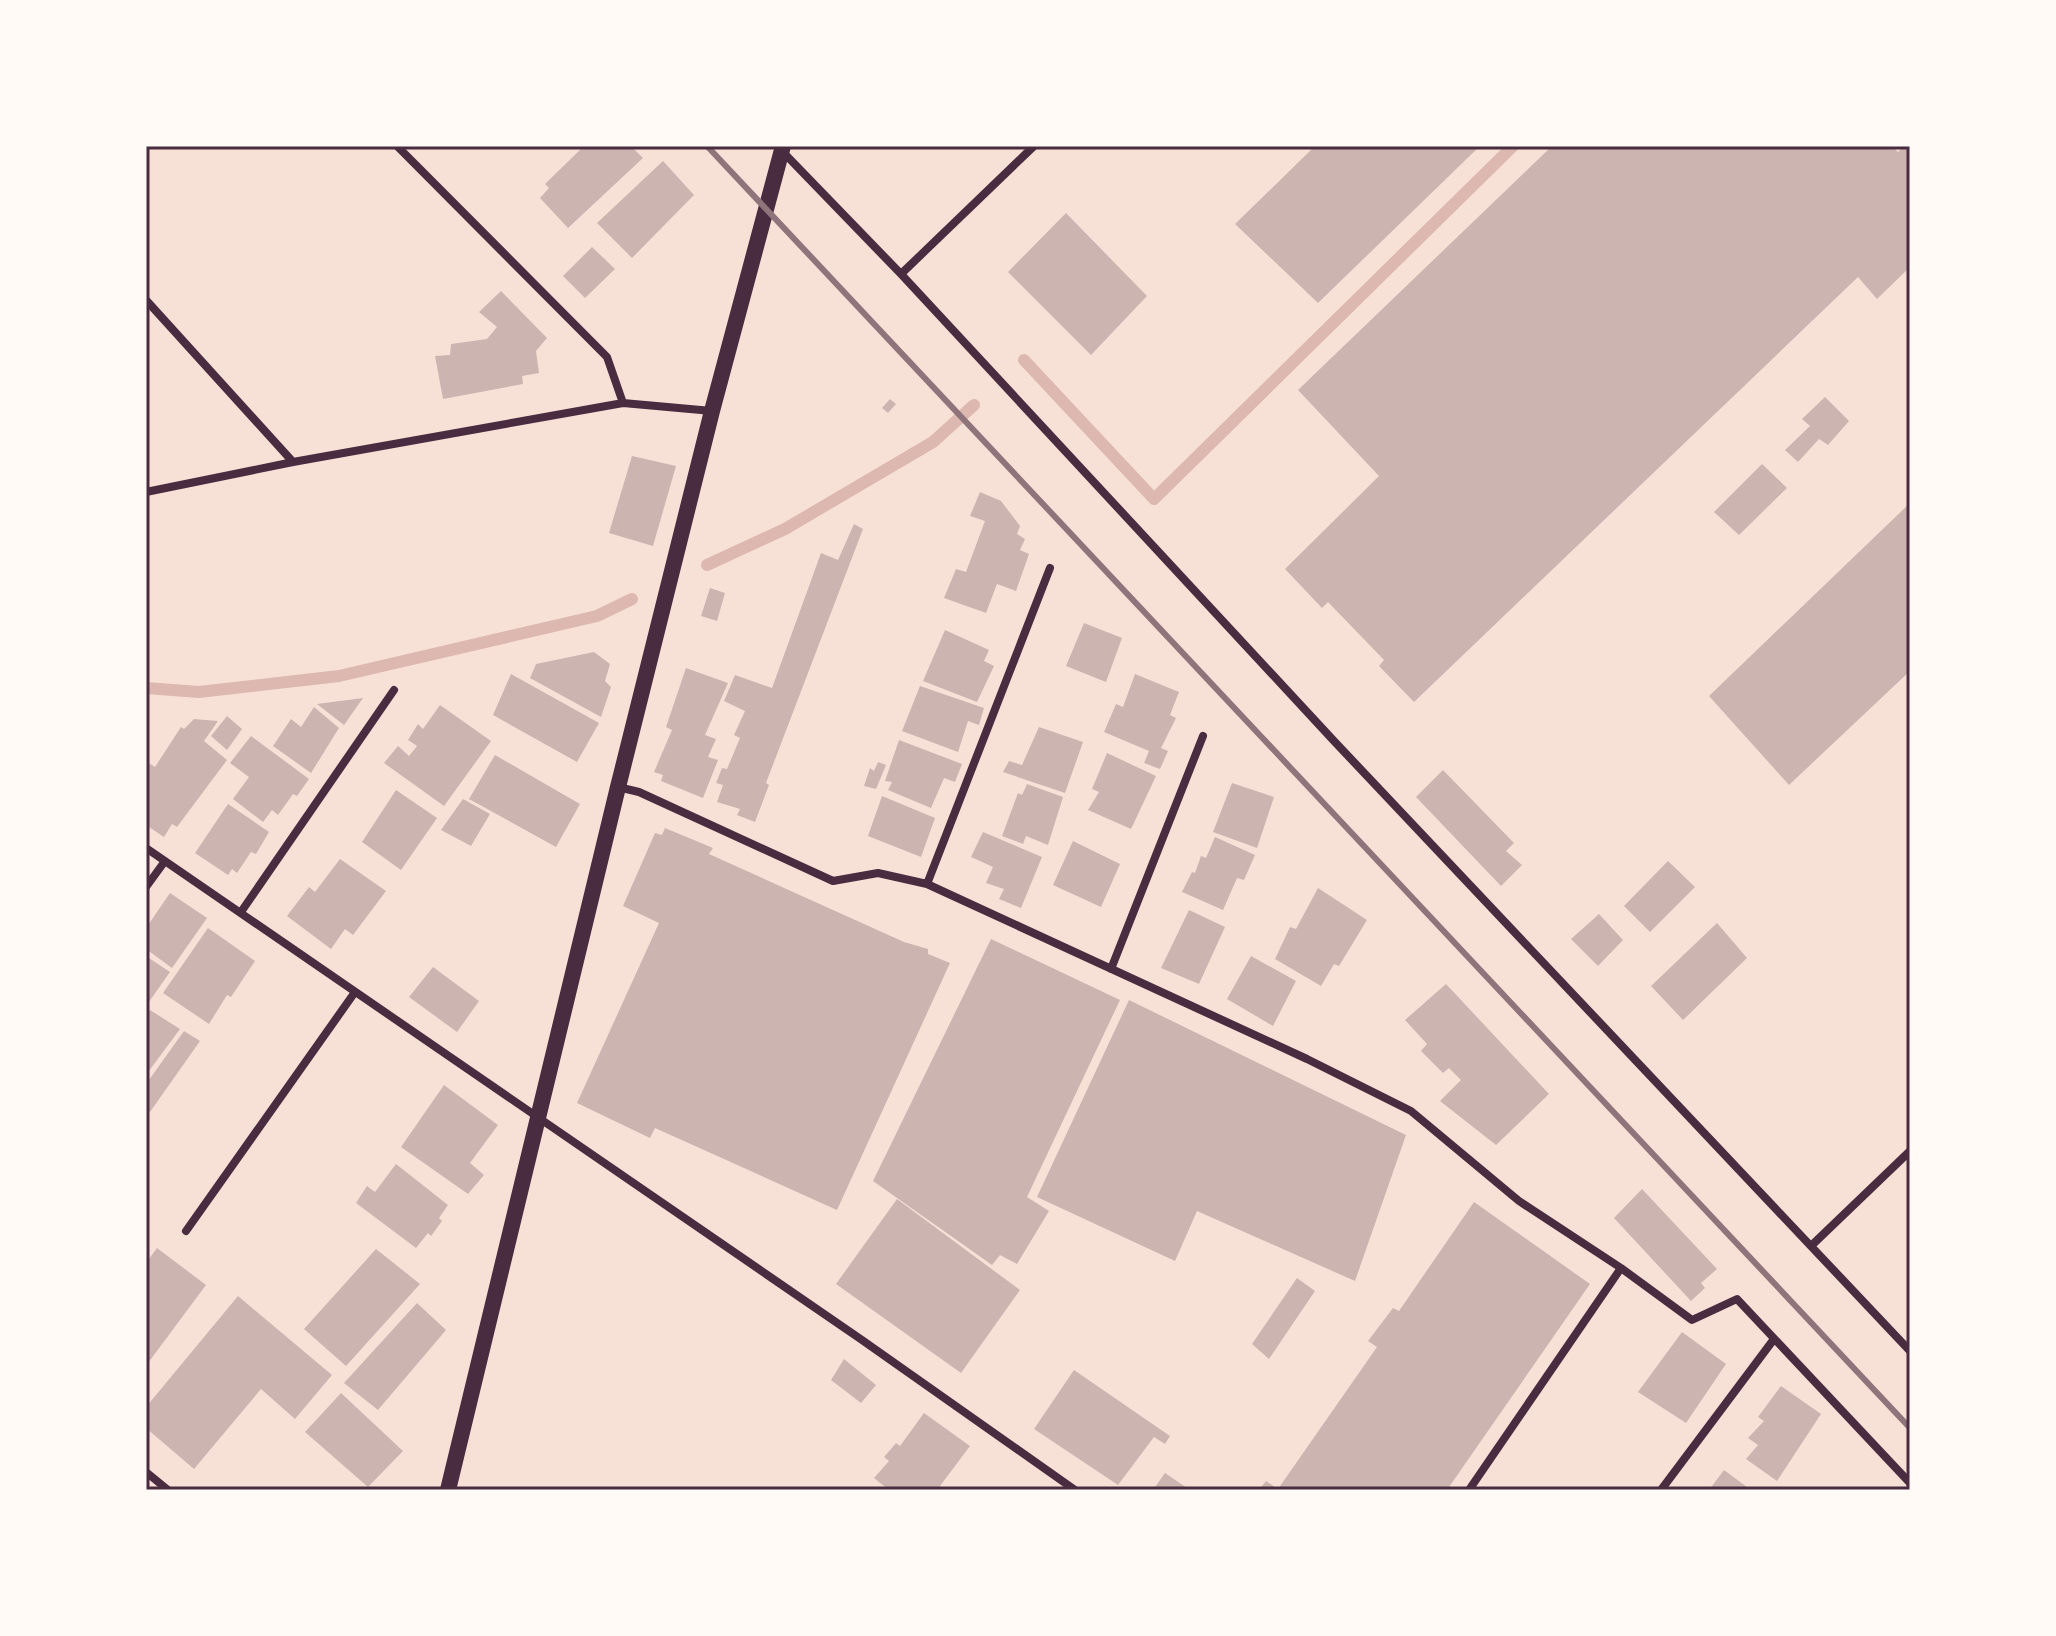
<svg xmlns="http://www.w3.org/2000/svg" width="2056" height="1636" viewBox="0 0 2056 1636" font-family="Rubik,sans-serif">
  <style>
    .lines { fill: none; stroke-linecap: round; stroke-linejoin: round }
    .stream { stroke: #dcb8b0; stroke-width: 12 }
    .building { fill: #ccb4b1 }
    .minor { stroke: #4a2c40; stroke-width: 8 }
    .secondary { stroke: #4a2c40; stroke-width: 16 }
    .rail { stroke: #8f747c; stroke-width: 6 }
    .neatline { fill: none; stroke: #4a2c40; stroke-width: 3 }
  </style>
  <rect width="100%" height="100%" fill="#f7e1d7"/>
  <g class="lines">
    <!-- stream -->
    <path class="stream" d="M1024 360 1154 499 1513 146
      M707 565 785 529 933 442 974 405
      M146 688 199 692 339 676 597 616 632 599"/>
  </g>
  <!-- building -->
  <path class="building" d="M584 146H631L643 158 568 228 540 198 549 188 545 184Z
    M1315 146H1480L1318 303 1235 224Z
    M1552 146H1892L1898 152 1904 146H1910V267L1877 299 1858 277 1414 702 1379 666 1384 660 1328 602 1322 608 1285 569 1379 476 1298 390Z
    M663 161 694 195 632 258 597 223Z
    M1066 213 1147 296 1091 355 1008 272Z
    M592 247 615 269 585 298 563 276Z
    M501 291 547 338 536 351 539 373 522 376 523 384 443 399 435 356 450 355 451 344 487 339 497 327 479 312Z
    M1825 397 1849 421 1828 445 1819 439 1798 462 1785 450 1810 426 1802 419Z
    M890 399 896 404 888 413 882 408Z
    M632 456 676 466 653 546 609 533Z
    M1762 464 1787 488 1739 535 1714 512Z
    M980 492 1001 501 1020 526 1017 534 1025 539 1020 550 1029 554 1016 591 997 584 986 613 944 598 956 569 966 572 985 521 970 516Z
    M1910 503V671L1789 785 1709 696Z
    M854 524 863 529 766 783 769 785 755 822 737 815 740 809 717 802 723 785 716 783 722 768 727 769 740 738 734 735 745 711 724 701 735 675 772 688 821 553 838 560Z
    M710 588 725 593 717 621 701 616Z
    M1084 623 1122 638 1106 682 1066 666Z
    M945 630 989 650 984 661 994 666 977 702 923 681Z
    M594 652 610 664 605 681 611 687 601 717 530 678 536 664Z
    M686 668 728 683 705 735 716 739 708 757 718 760 703 798 661 781 663 775 654 772 672 730 666 727Z
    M511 674 599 723 577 762 493 715Z
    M1135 674 1179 692 1170 715 1176 718 1161 748 1168 751 1160 769 1144 763 1149 751 1104 732 1116 704 1123 707Z
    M920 686 984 708 979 725 968 721 958 752 902 731Z
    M363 698 344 725 317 704Z
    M440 705 491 741 444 806 384 763 398 746 409 756 417 746 408 740 418 724 423 729Z
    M314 707 339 728 311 773 273 746 291 719 301 727Z
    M227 716 242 729 227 750 211 736Z
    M194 719 218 721 204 741 227 760 177 827 172 824 164 837 146 825 148 809 146 807V761L155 767 181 727 184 729Z
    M1039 727 1083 742 1065 793 1003 772 1009 761 1022 765Z
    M251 736 309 779 297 796 293 794 278 815 272 810 263 822 233 799 249 777 230 763Z
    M899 740 962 764 955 782 944 778 931 808 888 790 892 782 885 781Z
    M1107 753 1156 776 1131 829 1088 810 1099 792 1092 789Z
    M495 755 580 804 556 847 469 799Z
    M878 762 886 765 876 789 864 786 870 768 874 771Z
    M1443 770 1514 843 1506 851 1522 865 1501 886 1416 797Z
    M1232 783 1274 797 1257 848 1213 832Z
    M1027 784 1063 797 1048 845 1026 836 1023 844 1002 836 1018 793 1022 795Z
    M396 790 437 818 401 870 362 842Z
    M882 796 935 818 921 857 868 836Z
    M463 799 490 814 471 846 441 830Z
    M228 804 269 832 256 854 251 852 237 873 232 869 228 875 195 853Z
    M665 828 713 848 709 854 904 942 928 949V954L950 963 837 1210 655 1128 650 1138 577 1103 659 923 623 906 655 833 662 835Z
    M983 832 1042 857 1021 908 999 899 1004 889 986 883 993 867 971 857Z
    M1215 837 1255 855 1244 880 1237 878 1223 910 1182 892 1192 872 1195 873 1201 856 1206 858Z
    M1073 841 1120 864 1101 907 1053 885Z
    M340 859 386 891 353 935 345 929 331 949 287 916 309 887 315 892Z
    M1668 861 1695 887 1650 932 1624 906Z
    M1318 888 1367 920 1339 966 1334 964 1321 986 1275 959 1290 927 1296 929Z
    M170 893 207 918 172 968 146 949V928Z
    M1189 910 1225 927 1199 984 1161 968Z
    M1599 914 1623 940 1598 966 1571 939Z
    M1717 923 1747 958 1683 1020 1651 986Z
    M208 928 255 961 231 997 227 995 209 1024 163 993Z
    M991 939 1120 1000 1027 1197 1049 1211 1017 1264 1000 1255 992 1265 873 1181Z
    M146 956 170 972 146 1006Z
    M1251 956 1296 981 1273 1026 1227 999Z
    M433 967 479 1001 457 1032 409 997Z
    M1446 984 1549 1094 1496 1145 1440 1101 1461 1080 1449 1068 1443 1073 1421 1051 1427 1044 1405 1020Z
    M1129 1000 1406 1135 1355 1281 1197 1211 1175 1261 1037 1197Z
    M150 1010 180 1029 146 1075V1016Z
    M184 1031 200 1041 150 1112 146 1109V1084Z
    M444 1085 498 1125 470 1163 484 1175 468 1194 401 1147Z
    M396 1164 448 1205 439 1218 442 1221 431 1236 428 1233 416 1248 356 1203 367 1186 375 1192Z
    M1642 1189 1717 1269 1701 1283 1705 1288 1691 1301 1614 1218Z
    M897 1199 1020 1290 961 1373 836 1284Z
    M1474 1202 1590 1284 1447 1490H1259L1266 1481 1278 1489 1377 1347 1368 1341 1393 1308 1399 1311Z
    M157 1248 206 1285 148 1363 146 1263Z
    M376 1249 420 1284 346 1366 304 1329Z
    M1297 1278 1315 1291 1269 1359 1252 1344Z
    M238 1296 332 1375 295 1419 261 1389 194 1469 146 1428V1407Z
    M417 1303 446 1330 378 1410 344 1383Z
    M1682 1332 1726 1364 1686 1423 1638 1392Z
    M844 1359 876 1385 861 1403 831 1380Z
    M1074 1370 1170 1436 1165 1444 1154 1437 1118 1485 1034 1429Z
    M1781 1386 1821 1414 1777 1481 1746 1459 1758 1445 1748 1438 1764 1421 1758 1417Z
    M341 1393 403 1451 368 1487 305 1432Z
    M924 1413 970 1446 937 1490H889L874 1478 889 1461 884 1457 896 1443 900 1446Z
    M1724 1470 1751 1490H1709Z
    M1165 1473 1190 1490H1153Z"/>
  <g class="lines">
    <!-- minor -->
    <path class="minor" d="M397 146 607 357 623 403
      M782 151 901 274 1334 741 1910 1351
      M901 274 1034 146
      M146 300 293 462
      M146 492 293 462 623 403 712 411
      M618 787 639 792 833 881 878 873 927 884 1307 1059 1411 1111 1519 1201 1621 1268 1692 1320 1737 1299 1910 1483
      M146 848 862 1340 1075 1490
      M927 884 1050 568
      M146 887 165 861
      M241 912 394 690
      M1111 969 1203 736
      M186 1231 355 992
      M1811 1246 1910 1151
      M146 1472 168 1490
      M1469 1490 1621 1268
      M1661 1490 1774 1339"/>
    <!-- secondary -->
    <path class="secondary" d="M448 1490 618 787 712 411 783 146"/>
    <!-- rail -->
    <path class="rail" d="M707 146 1910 1428"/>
  </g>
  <!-- border -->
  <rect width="2056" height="1636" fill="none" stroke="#fffaf5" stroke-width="296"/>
  <rect x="148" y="148" width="1760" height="1340" class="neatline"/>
</svg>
